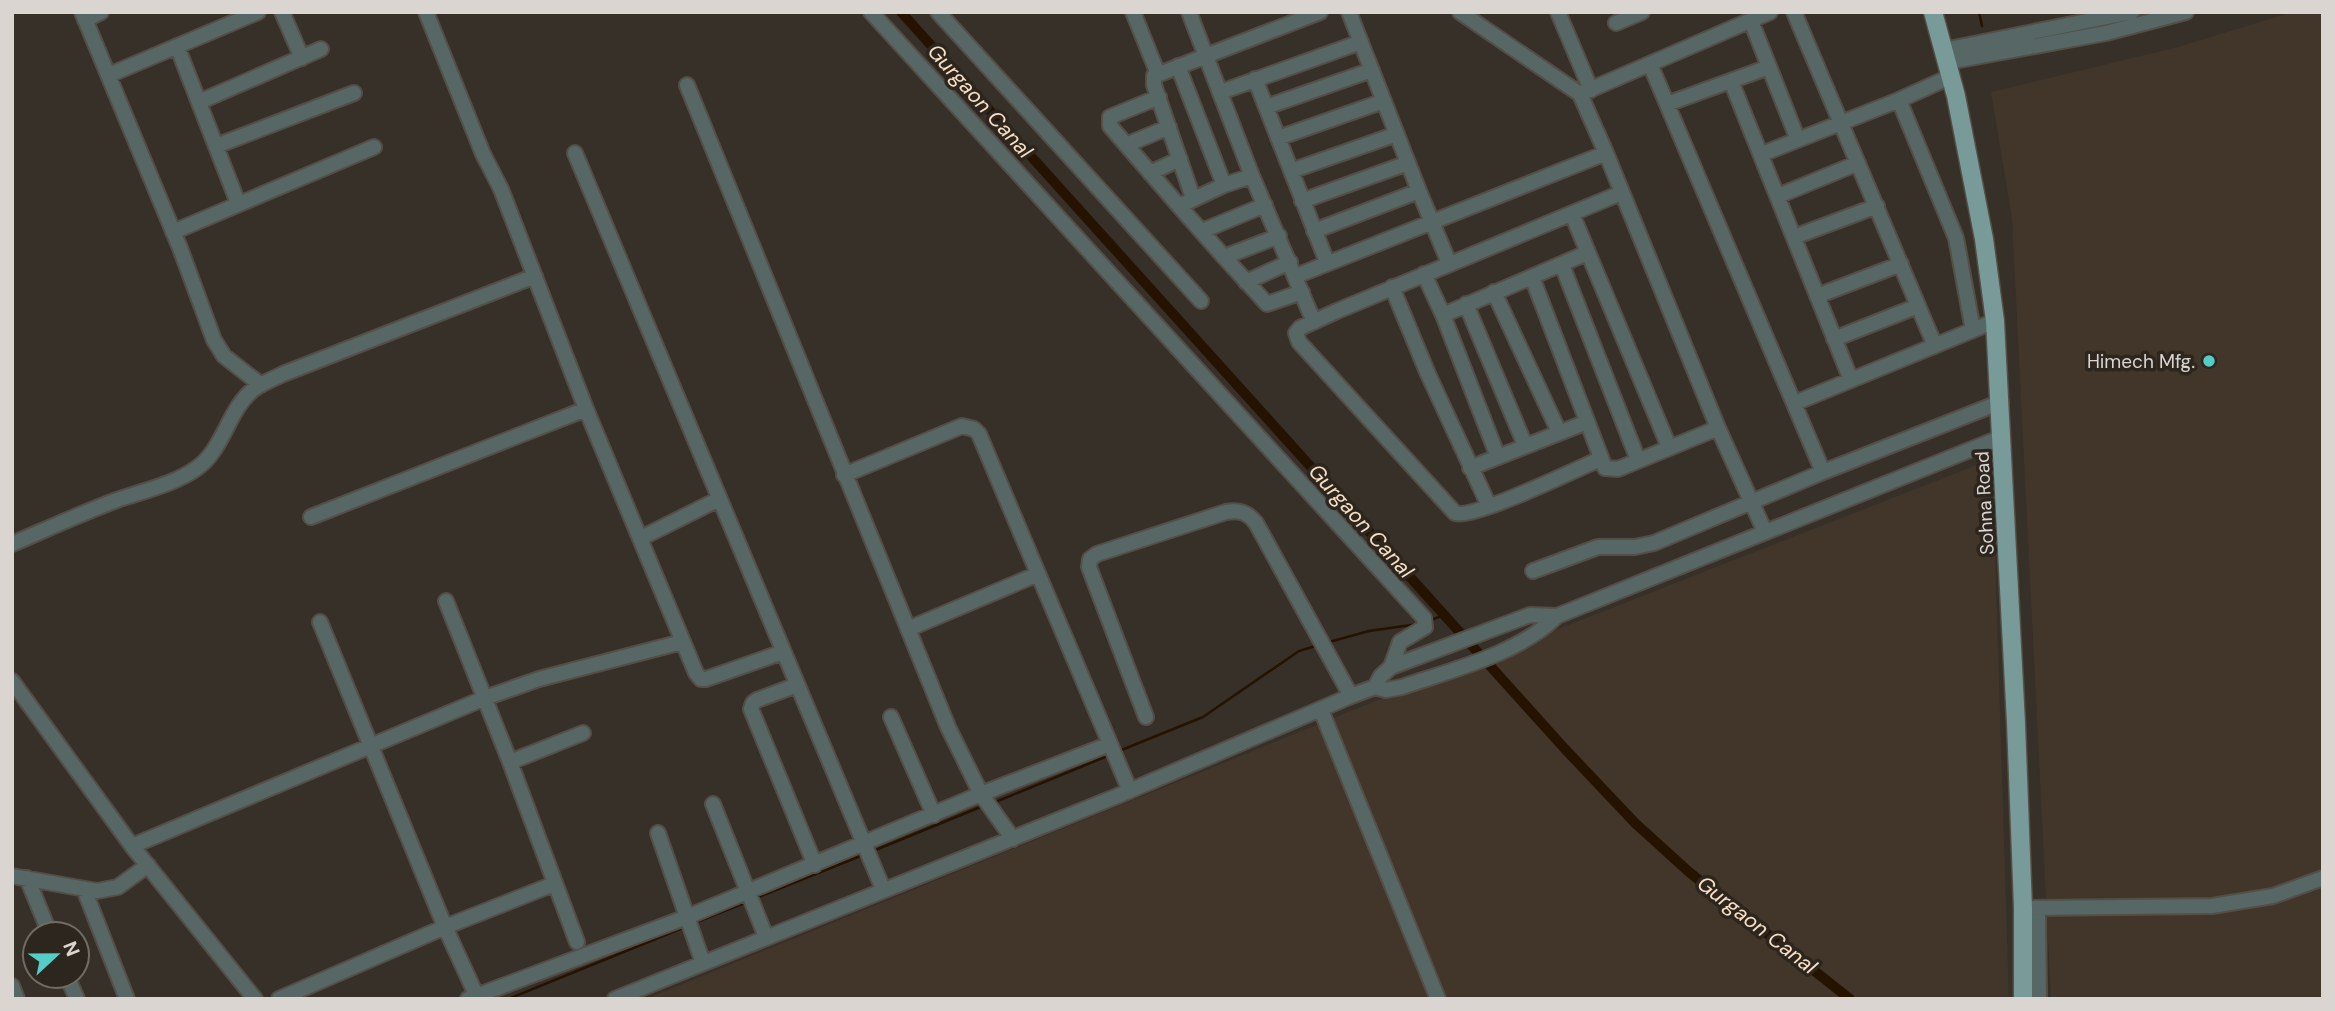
<svg xmlns="http://www.w3.org/2000/svg" width="2335" height="1011" viewBox="0 0 2335 1011" font-family="'DM Sans',sans-serif">
  <style>
    .built { fill: #413629 }
    .lines { fill: none; stroke-linecap: round; stroke-linejoin: round }
    .stream { stroke: #251300; stroke-width: 2.5 }
    .canal { stroke: #251300; stroke-width: 10 }
    .minor-casing { stroke: #544e47; stroke-width: 18 }
    .major-casing { stroke: #544e47; stroke-width: 21 }
    .minor { stroke: #566765; stroke-width: 14 }
    .major { stroke: #789a98; stroke-width: 18 }
    .poi-dot { fill: #54cdc7; stroke: #2d261f; stroke-width: 2.5 }
    .labels { text-anchor: middle; stroke-width: 7; stroke-linejoin: round; paint-order: stroke }
    .poi-label { font-size: 19px; fill: #dad5d1; stroke: #2d261f; text-anchor: end }
    .street-label { font-size: 19px; fill: #dad5d1; stroke: #2d261f }
    .water-label { font-size: 21px; font-style: italic; fill: #f9dfc4; stroke: #2d261f }
  </style>
  <rect width="100%" height="100%" fill="#373029"/>
  <!-- built -->
  <path class="built" d="M2293 12H2323V999H2051L2012 219 1991 92 2178 47Z
    M1992 459 2009 999H646L1400 691Z"/>
  <g class="lines">
    <!-- stream -->
    <path class="stream" d="M1979 12 1982 26
      M1431 620 1444 615
      M1329 642 1369 631 1418 624
      M1119 751 1203 717 1299 651 1319 645
      M993 803 1110 755
      M873 851 983 806
      M756 898 863 855
      M694 923 747 902
      M508 999 685 927"/>
    <!-- canal -->
    <path class="canal" d="M901 12 1565 749 1635 823 1689 872 1850 999"/>
    <!-- minor casing -->
    <g class="minor-casing">
      <path id="minor" d="M82 12 180 248 214 340 224 356 261 385
        M282 12 302 58
        M426 12 483 154 501 189 586 409 696 673 701 679H706L783 652
        M871 12 1424 618 1425 627 1400 642 1391 667
        M938 12 1201 301
        M1133 12 1158 74
        M1189 12 1252 176 1314 322
        M1349 12 1419 191 1449 263
        M1460 12 1580 94 1606 153 1718 428 1765 532
        M1558 12 1591 90
        M1794 12 1935 346
        M85 20 101 12
        M1751 21 1798 140
        M1616 23 1642 12
        M177 46 238 203
        M1944 50 2132 12
        M1948 62 2106 33 2186 12
        M1650 64 1823 472
        M1178 66 1224 185
        M109 75 258 12
        M1255 79 1327 262
        M1731 81 1851 380
        M687 85 948 727 981 794 1013 839
        M1221 92 1361 42
        M1580 94 1770 12
        M1159 97 1110 117V126L1179 206
        M1899 100 1956 238 1973 330
        M199 102 321 49
        M1667 104 1769 67
        M1266 107 1372 70
        M1278 138 1384 101
        M1126 145 1169 127
        M216 146 354 93
        M575 153 883 889
        M1762 154 1899 100 1952 76
        M1291 171 1397 134
        M1150 173 1180 159
        M1252 176 1224 185 1179 206 1224 257 1279 236
        M1778 196 1858 163
        M1193 198 1154 85V76L1320 12
        M1302 201 1408 163
        M1572 214 1669 447
        M1202 231 1265 205
        M1314 231 1419 191
        M173 232 374 147
        M1794 237 1877 206
        M1224 257 1267 304 1302 292
        M1562 265 1638 460
        M1424 274 1443 315 1498 457
        M1296 276 1606 153
        M1532 277 1605 468 1618 469 1718 428
        M1246 282 1290 262
        M1392 287 1428 374 1489 506
        M1494 292 1559 432
        M1817 296 1901 264
        M1466 304 1525 445
        M1443 315 1587 253
        M1834 339 1918 306
        M1795 403 1995 321
        M1600 459C1577 469 1472 520 1455 513L1299 342 1296 333 1300 328 1337 311 1621 193
        M1470 468 1587 422
        M844 475 962 426 974 429 979 434 1130 791
        M311 517 586 409
        M641 538 719 499
        M12 544C47 529 82 513 117 500 143 491 175 484 197 468 224 449 228 409 254 389 262 383 273 379 283 374L535 276
        M1533 571 1598 547H1635L1654 543 1823 472 2001 402
        M446 601 510 762 577 942
        M320 622 445 927 478 999
        M908 629 1038 574
        M12 681 132 846 255 999
        M797 685 757 700 753 703 751 709 815 865
        M1375 687 1381 676 1391 667 1530 615 1557 616 2002 437
        M1321 710 1438 999
        M891 717 934 815
        M1146 717 1089 567 1090 559 1097 554 1226 512C1240 510 1247 512 1256 523L1351 696
        M510 762 583 733
        M713 804 766 937
        M658 833 703 963
        M132 846 485 698 539 679 682 642
        M12 876 97 891 118 887 148 865
        M27 878 50 934
        M84 889 127 999
        M2023 908 2212 906 2273 896 2323 878
        M2038 908 2039 999
        M67 976 77 999
        M12 986 17 999
        M279 999 445 927 554 884
        M468 999 687 917 981 794 1110 744
        M615 999 1115 797 1351 696 1375 687 1386 690 1402 687C1451 670 1519 654 1557 616"/>
    </g>
    <!-- major casing -->
    <g class="major-casing">
      <path id="major" d="M1933 12 1956 96 1984 239 1995 321 2016 723 2023 908V999"/>
    </g>
    <!-- minor -->
    <use href="#minor" class="minor"/>
    <!-- major -->
    <use href="#major" class="major"/>
  </g>
  <!-- markers -->
  <circle class="poi-dot" cx="2209" cy="361" r="7"/>
  <g class="labels">
    <!-- poi labels -->
    <g class="poi-label">
      <text x="2195" y="368">Himech Mfg.</text>
    </g>
    <!-- street labels -->
    <g class="street-label">
      <text transform="translate(1984 503) rotate(-93)" y="7">Sohna Road</text>
    </g>
    <!-- water labels -->
    <g class="water-label">
      <text transform="translate(980 101) rotate(48)" y="7">Gurgaon Canal</text>
      <text transform="translate(1361 521) rotate(48)" y="7">Gurgaon Canal</text>
      <text transform="translate(1757 925) rotate(38)" y="7">Gurgaon Canal</text>
    </g>
  </g>
  <!-- border -->
  <rect width="2335" height="1011" fill="none" stroke="#dad5d1" stroke-width="28"/>
  <!-- north arrow -->
  <g transform="translate(56 955) rotate(68)"><circle r="33" fill="#2d261f" stroke="#726c66" stroke-width="2"/>
  <path d="M0-5L12 26L0 18L-12 26Z" fill="#54cdc7"/>
  <text y="-10" font-size="19" font-weight="bold" text-anchor="middle" fill="#dad5d1">N</text>
  </g>
</svg>
